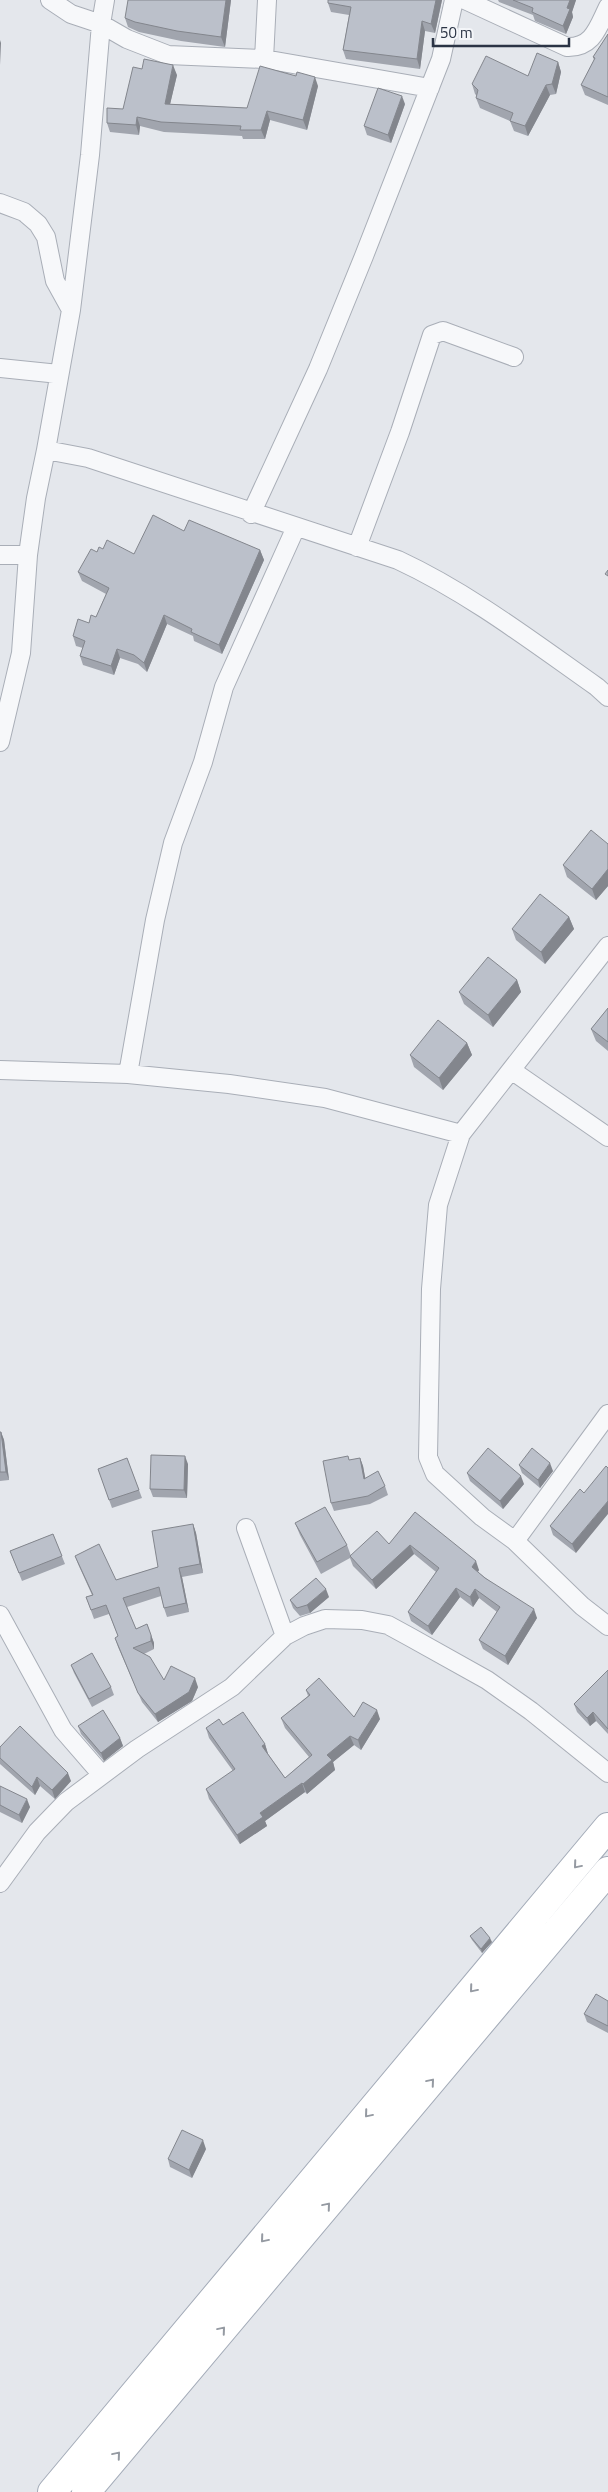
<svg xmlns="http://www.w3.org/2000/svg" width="608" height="2492" viewBox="0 0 608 2492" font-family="'Titillium Web',sans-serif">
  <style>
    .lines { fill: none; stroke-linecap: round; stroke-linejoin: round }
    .minor-casing { stroke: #a9aeb7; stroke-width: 20 }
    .primary-casing { stroke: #a3abb8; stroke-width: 30 }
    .minor { stroke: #f7f8fa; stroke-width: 18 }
    .primary { stroke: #fff; stroke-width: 28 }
    .wall { fill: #a1a5ae }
    .shaded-wall { fill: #83868d }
    .building { fill: #bbc0ca; stroke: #83868d }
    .oneway { stroke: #959aa2 }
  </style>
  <rect width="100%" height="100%" fill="#e4e7ec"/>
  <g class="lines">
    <!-- minor casing -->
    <g class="minor-casing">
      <path id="minor" d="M105 0 101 24 127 39 168 55 264 59
        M267 0 264 59 430 88
        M465 0 567 47C593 48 598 27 608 7
        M0 203 24 212 38 224 46 237 55 281 71 310
        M0 368 59 374
        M46 450 71 310 90 155 101 24 71 14 50 0
        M251 514 318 369 364 256 441 59 454 0
        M357 547 400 432 432 335 443 331 514 357
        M0 555H28L36 498 46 450 88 458 398 560C469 593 533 642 597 687L608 697
        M0 742 21 653 28 555
        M608 946 461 1134 438 1205 431 1289 428 1457 435 1474 482 1517 515 1541 582 1606 608 1626
        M0 1070 128 1074 229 1084 325 1098 461 1134
        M511 1070 608 1137
        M128 1074 155 920 173 843 203 762 224 687 296 527
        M246 1528 285 1636
        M515 1541 608 1414
        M0 1615 63 1730 102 1775
        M0 1883 37 1832 66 1802 137 1749 232 1687 285 1636 304 1626 325 1619 362 1620 388 1625 410 1637 487 1680 531 1711 608 1773"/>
    </g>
    <!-- primary casing -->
    <g class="primary-casing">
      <path id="primary" d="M52 2492 608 1827
        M86 2492 608 1871"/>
    </g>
    <!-- minor -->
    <use href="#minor" class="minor"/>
    <!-- primary -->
    <use href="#primary" class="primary"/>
  </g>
  <!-- wall -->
  <path class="wall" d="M231 0 225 47 181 41 139 32 128 27 125 18Z
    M442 0 435 33 425 31 420 69 346 59 343 50 349 15 331 12 328 3Z
    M498 0H576L572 12 573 17 566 34 535 21 533 15 499 2Z
    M608 34V105L585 95 581 85 594 60 593 57Z
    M558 62 561 72 556 94 550 95 528 136 514 131 510 121 480 108 476 98 477 96 475 94 472 84 528 76Z
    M142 69 177 75 170 104 247 108 318 86 307 130 270 120 265 139H243L242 136 164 132 140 126 139 135 110 132 107 123 123 109Z
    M405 104 391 143 367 135 364 126Z
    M184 531 260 550 264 560 222 654 194 641 193 636 167 624 147 672 138 664 120 658 114 675 83 665 80 656 83 648 76 646 73 636 96 617 106 594 82 581 78 572 97 552 103 549 134 554Z
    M608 844V886L596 900 567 877 563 865Z
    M569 917 574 929 545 964 516 940 512 929Z
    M517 980 521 992 493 1027 464 1004 459 992Z
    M608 1008V1051L596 1041 591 1029Z
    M467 1043 472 1055 443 1090 414 1067 410 1055Z
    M0 1432H1L4 1440 9 1480 0 1481Z
    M127 1458 142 1498 112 1508 98 1469Z
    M360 1458 363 1466 365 1478 385 1486 388 1495 370 1504 334 1511 331 1503 350 1460Z
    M188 1464 187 1498 153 1497 150 1489Z
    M519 1465 553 1471 540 1488 522 1473Z
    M467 1473 524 1484 503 1509 470 1481Z
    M584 1493 576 1553 553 1535 550 1526Z
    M415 1512 479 1570 478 1572 537 1618 508 1665 483 1649 479 1640 497 1612 479 1598 473 1607 460 1597 432 1635 411 1621 408 1612 436 1572 414 1554 376 1589 353 1566 350 1558 321 1574 300 1535 295 1523 347 1545 351 1556 389 1544Z
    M193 1524 196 1533 203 1573 182 1577 189 1612 167 1617 164 1608 161 1596 127 1607 136 1629 147 1624 154 1643V1649L144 1654 164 1680 198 1687 192 1701 158 1722 142 1702 118 1647 115 1638 118 1636 109 1614 94 1619 86 1597 92 1595 78 1564 75 1556 116 1580 158 1567Z
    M53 1534 65 1564 22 1581 10 1551Z
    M329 1597 310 1613 300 1616 293 1608 290 1600Z
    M71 1665 111 1687 114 1695 92 1707 74 1673Z
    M608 1670V1734L596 1721 590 1726 577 1712 574 1704Z
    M306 1690 354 1717 380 1719 361 1750 354 1745 333 1762 335 1770 307 1794 305 1792 265 1821 267 1826 240 1844 209 1799 206 1789 233 1771 209 1738 206 1728 223 1725 265 1744 268 1754 285 1778 309 1757 285 1728 281 1718 308 1696Z
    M78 1726 120 1738 123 1746 104 1761 81 1734Z
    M0 1747 71 1781 55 1799 40 1786 35 1795 0 1764Z
    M0 1786 30 1807 22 1823 0 1812Z
    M470 1936 492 1942 482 1953 472 1940Z
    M608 2001V2033L587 2022 584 2014Z
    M206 2149 192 2178 170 2167 168 2159Z"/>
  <!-- shaded-wall -->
  <path class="shaded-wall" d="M226 0H231L225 47 221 37Z
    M436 0H442L435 33 431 24Z
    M570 0H576L572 12 573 17 566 34 563 26 567 8Z
    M422 21 425 31 420 69 417 59Z
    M0 40 1 43 0 65Z
    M558 62 561 72 556 94 552 84Z
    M173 65 177 75 168 113 165 104Z
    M315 77 318 86 307 130 303 120Z
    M546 85 550 95 528 136 525 126Z
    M402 96 405 104 391 143 388 135Z
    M267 111 270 120 265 139 261 130Z
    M137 117 140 126 139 135 136 125Z
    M260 550 264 560 222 654 219 645Z
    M164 615 167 624 147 672 144 663Z
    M117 649 120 658 114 675 111 666Z
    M608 869V886L596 900 592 889Z
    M569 917 574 929 545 964 541 952Z
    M517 980 521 992 493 1027 488 1015Z
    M467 1043 472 1055 443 1090 439 1078Z
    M1 1432 4 1440 9 1480 6 1472Z
    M185 1456 188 1464 187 1498 184 1490Z
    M360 1458 363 1466 367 1487 364 1479Z
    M550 1463 553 1471 540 1488 538 1480Z
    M521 1476 524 1484 503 1509 500 1501Z
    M608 1501V1514L576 1553 572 1544Z
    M193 1524 196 1533 203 1573 200 1564Z
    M410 1545 414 1554 376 1589 372 1580Z
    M476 1561 479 1570 475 1576 472 1567Z
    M179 1568 182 1577 189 1612 186 1603Z
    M456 1588 460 1597 432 1635 428 1626Z
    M326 1589 329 1597 310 1613 307 1605Z
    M475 1589 479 1598 473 1607 470 1597Z
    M534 1609 537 1618 508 1665 505 1656Z
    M151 1635 154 1643V1649L151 1641Z
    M195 1678 198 1687 192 1701 158 1722 155 1714Z
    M377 1710 380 1719 361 1750 358 1740Z
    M593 1712 596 1721 590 1726 587 1718Z
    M350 1736 354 1745 333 1762 335 1770 307 1794 303 1784 327 1755Z
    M120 1738 123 1746 104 1761 101 1753Z
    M265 1744 268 1754 265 1756 262 1746Z
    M68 1773 71 1781 55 1799 52 1790Z
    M37 1777 40 1786 35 1795 32 1787Z
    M302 1783 305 1792 265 1821 267 1826 240 1844 237 1835 260 1813Z
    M27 1799 30 1807 22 1823 19 1815Z
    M490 1938 492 1942 482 1953 481 1949Z
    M203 2140 206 2149 192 2178 189 2170Z"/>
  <!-- building -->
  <path class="building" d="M128 0H226L221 37 177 31 135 22 125 18Z
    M328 0H436L431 24 422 21 417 59 343 50 351 7 328 3Z
    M513 0H570L567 8 570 9 563 26 532 12 533 8Z
    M608 34V97L581 85 595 58 593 57Z
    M537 53 558 62 552 84 546 85 525 126 510 121 513 113 476 98 478 90 472 84 486 56 528 76Z
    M144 59 173 65 165 104 247 108 260 66 296 76 297 72 315 77 303 120 267 111 261 130H240L241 126 161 122 137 117 136 125 107 123V108L123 109 133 67 142 69Z
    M378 88 402 96 388 135 364 126Z
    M153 515 184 531 189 520 260 550 219 645 191 632 192 629 164 615 144 663 134 655 117 649 111 666 80 656 85 641 73 636 78 619 89 623 91 615 96 617 109 588 78 572 91 549 97 552 99 547 103 549 107 540 134 554Z
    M608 570V576L605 574Z
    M591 830 608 844V869L592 889 563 865Z
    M540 894 569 917 541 952 512 929Z
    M488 957 517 980 488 1015 459 992Z
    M608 1008V1042L591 1029Z
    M438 1020 467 1043 439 1078 410 1055Z
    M0 1432H1L6 1472H0Z
    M488 1448 521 1476 500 1501 467 1473Z
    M532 1448 550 1463 538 1480 519 1465Z
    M151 1455 185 1456 184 1490 150 1489Z
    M348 1456 349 1460 360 1458 364 1479 378 1471 385 1486 368 1496 331 1503 323 1461Z
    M127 1458 139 1490 109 1500 98 1469Z
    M606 1466 608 1468V1501L572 1544 550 1526 580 1489 584 1493Z
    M325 1507 347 1545 317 1562 295 1523Z
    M415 1512 476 1561 472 1567 485 1578 534 1609 505 1656 479 1640 500 1607 475 1589 470 1597 456 1588 428 1626 408 1612 439 1568 410 1545 372 1580 350 1556 377 1531 389 1544Z
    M193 1524 200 1564 179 1568 186 1603 164 1608 159 1587 123 1598 136 1629 147 1624 151 1635V1641L133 1648 150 1657 164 1680 171 1666 195 1678 189 1692 155 1714 138 1693 115 1638 118 1636 106 1605 91 1610 86 1597 93 1595 75 1556 99 1544 116 1580 158 1567 152 1531Z
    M53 1534 62 1556 19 1573 10 1551Z
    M316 1578 326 1589 307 1605 297 1608 290 1600Z
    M92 1653 111 1687 89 1699 71 1665Z
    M608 1670V1729L593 1712 587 1718 574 1704Z
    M319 1678 354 1717 363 1702 377 1710 358 1740 350 1736 327 1755 332 1760 303 1784 302 1783 260 1813 263 1817 237 1835 206 1789 235 1769 206 1728 219 1719 223 1725 243 1712 265 1744 262 1746 285 1778 312 1755 281 1718 310 1695 306 1690Z
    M103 1710 120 1738 101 1753 78 1726Z
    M20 1726 68 1773 52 1790 37 1777 32 1787 0 1758V1747Z
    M0 1786 27 1799 19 1815 0 1805Z
    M481 1927 490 1938 481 1949 470 1936Z
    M596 1994 608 2001V2026L584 2014Z
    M182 2130 203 2140 189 2170 168 2159Z"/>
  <!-- one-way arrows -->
  <defs><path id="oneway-chevron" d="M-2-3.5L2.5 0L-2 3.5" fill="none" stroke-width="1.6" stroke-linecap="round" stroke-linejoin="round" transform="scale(1.25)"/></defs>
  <g class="oneway">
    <use href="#oneway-chevron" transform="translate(577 1865) rotate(130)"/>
    <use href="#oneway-chevron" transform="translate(473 1989) rotate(130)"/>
    <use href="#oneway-chevron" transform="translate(431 2082) rotate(-50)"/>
    <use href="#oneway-chevron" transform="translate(368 2114) rotate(130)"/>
    <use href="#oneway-chevron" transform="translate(327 2206) rotate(-50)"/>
    <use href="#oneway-chevron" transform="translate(264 2239) rotate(130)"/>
    <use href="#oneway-chevron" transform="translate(222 2330) rotate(-50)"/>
    <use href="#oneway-chevron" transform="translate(117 2455) rotate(-50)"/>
  </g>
  <!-- scale -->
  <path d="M433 38v8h136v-8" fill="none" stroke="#2b3445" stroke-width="2.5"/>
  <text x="440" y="38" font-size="15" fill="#2b3445" stroke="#f4f6f9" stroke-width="4" paint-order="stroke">50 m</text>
</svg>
